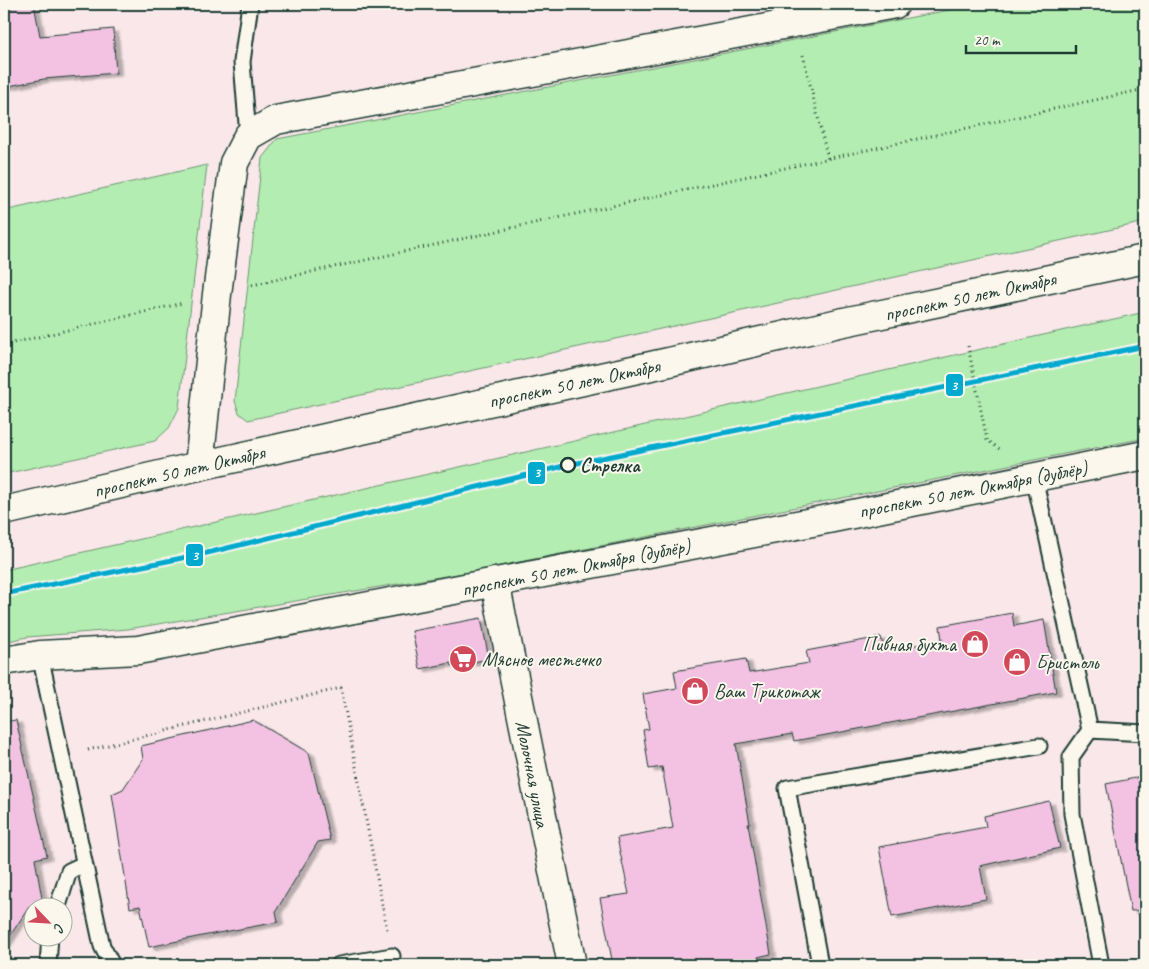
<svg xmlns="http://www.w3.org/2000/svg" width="1149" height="969" viewBox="0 0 1149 969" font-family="Caveat,sans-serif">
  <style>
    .green { fill: #b4edb1; stroke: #6a9572 }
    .building { fill: #f3c1e2; stroke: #1f3d34; filter: url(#shadow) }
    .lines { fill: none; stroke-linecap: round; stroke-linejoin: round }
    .lane-casing { stroke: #1f3d34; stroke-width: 19 }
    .street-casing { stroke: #1f3d34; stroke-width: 31 }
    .secondary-casing { stroke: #1f3d34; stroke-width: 31 }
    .primary-casing { stroke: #1f3d34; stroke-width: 31 }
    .path { stroke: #1f3d34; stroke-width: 3; stroke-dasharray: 1 4; stroke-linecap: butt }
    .lane { stroke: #fbf7ec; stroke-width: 15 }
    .street { stroke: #fbf7ec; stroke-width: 28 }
    .secondary { stroke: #fbf7ec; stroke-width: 28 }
    .primary { stroke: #fbf7ec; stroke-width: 28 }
    .tram-1-casing { stroke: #fbf7ec; stroke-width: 9 }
    .tram-1 { stroke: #00a9ce; stroke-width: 5 }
    .stop-dot { fill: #fbf7ec; stroke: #1f3d34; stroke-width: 2.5 }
    .labels { text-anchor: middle; stroke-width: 4; stroke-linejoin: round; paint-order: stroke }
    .street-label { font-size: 20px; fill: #1f3d34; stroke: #fbf7ec }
    .stop-label { font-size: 20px; font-weight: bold; fill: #1f3d34; stroke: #fbf7ec; text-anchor: start }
    .poi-label { font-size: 20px; fill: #1f3d34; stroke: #fbf7ec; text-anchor: start }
    .line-badge { stroke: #fbf7ec; stroke-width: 2 }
    .badge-label { font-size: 14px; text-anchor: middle; font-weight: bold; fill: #fff }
  </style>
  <defs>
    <filter id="shadow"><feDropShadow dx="5.5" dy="3" stdDeviation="1" flood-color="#0004"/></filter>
  </defs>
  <rect width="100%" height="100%" fill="#f9e7e9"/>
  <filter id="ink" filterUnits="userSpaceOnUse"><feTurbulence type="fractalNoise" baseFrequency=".02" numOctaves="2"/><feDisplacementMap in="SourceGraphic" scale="10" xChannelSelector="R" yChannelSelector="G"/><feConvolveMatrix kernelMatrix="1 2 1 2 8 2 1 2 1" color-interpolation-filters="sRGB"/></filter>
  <g filter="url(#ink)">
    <!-- green -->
    <path class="green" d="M981 4H1145V222L248 420 239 413 235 401 262 158 277 139Z
      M207 165 179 408 169 428 155 441 4 474V211Z
      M1145 312V438L469 572 128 629 27 637 4 642V570Z"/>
    <!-- building -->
    <path class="building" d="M4 4H34L40 36 113 29 116 73 44 79 4 87Z
      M1012 613 1014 626 1044 620 1056 692 794 741 792 734 736 744 750 824H748L771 954 758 957 760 965H613L600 898 629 894 617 838 673 828 662 767 649 769 643 730 649 729 643 694 677 688 674 671 746 659 749 673 809 663 806 651 881 637 884 651 942 640 940 626Z
      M481 618 489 659 452 666 451 663 420 669 412 631Z
      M16 720 47 856 35 859 43 904 29 907 4 945V722Z
      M253 720 309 753 330 840 318 842 276 911 278 922 202 936 149 947 140 906 130 908 112 794 123 789 143 759 141 746Z
      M1145 776V910L1131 911 1106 784Z
      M1049 801 1060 848 980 866 986 899 892 917 879 847 986 827 984 816Z"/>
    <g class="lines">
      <!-- lane casing -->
      <g class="lane-casing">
        <path id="lane" d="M248 136 242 62 250 4
          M1034 477 1090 730 1071 757 1072 814 1101 965
          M40 655 102 946 112 965
          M1090 730 1145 733
          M58 906 69 871 84 864
          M48 965 50 936
          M339 965 392 956
          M820 965 787 788 1039 746"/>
      </g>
      <!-- street casing -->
      <g class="street-casing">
        <path id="street" d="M199 466 217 294 234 163 248 136 276 120 895 4
          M495 582 572 965"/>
      </g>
      <!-- secondary casing -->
      <g class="secondary-casing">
        <path id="secondary" d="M4 661 40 655 138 650 828 519 1145 455"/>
      </g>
      <!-- primary casing -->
      <g class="primary-casing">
        <path id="primary" d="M4 511 199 466 669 362 839 323 1145 259"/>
      </g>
      <!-- path -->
      <path class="path" d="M803 55 828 159
        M252 285 1145 89
        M4 345 183 303
        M968 346 987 440 1001 450
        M88 750 341 688 387 930"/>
      <!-- lane -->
      <use href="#lane" class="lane"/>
      <!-- street -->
      <use href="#street" class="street"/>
      <!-- secondary -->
      <use href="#secondary" class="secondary"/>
      <!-- primary -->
      <use href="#primary" class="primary"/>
      <!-- tram-1 casing -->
      <g class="tram-1-casing">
        <path id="tram-1" d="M4 594 207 553 568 465 1145 346"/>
      </g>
      <!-- tram-1 -->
      <use href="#tram-1" class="tram-1"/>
    </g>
  </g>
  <!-- icons -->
  <defs>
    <g id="shop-disc" transform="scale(1.4375)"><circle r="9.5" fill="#d1495b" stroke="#fbf7ec"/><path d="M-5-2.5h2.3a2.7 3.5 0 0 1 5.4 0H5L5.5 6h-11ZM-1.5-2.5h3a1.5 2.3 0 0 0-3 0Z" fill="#fff"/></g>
    <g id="supermarket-disc" transform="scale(1.4375)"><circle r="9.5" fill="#d1495b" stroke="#fbf7ec"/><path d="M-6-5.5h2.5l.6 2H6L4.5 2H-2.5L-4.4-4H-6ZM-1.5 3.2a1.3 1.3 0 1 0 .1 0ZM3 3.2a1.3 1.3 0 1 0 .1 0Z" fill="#fff"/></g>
  </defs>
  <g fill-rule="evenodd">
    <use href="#shop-disc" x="975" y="644"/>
    <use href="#supermarket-disc" x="463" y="659"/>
    <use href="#shop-disc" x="1017" y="662"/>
    <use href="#shop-disc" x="695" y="691"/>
  </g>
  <!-- markers -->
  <circle class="stop-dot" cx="568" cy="465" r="7"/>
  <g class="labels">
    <!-- street labels -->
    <g class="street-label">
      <text transform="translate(970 296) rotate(-12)" y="7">проспект 50 лет Октября</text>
      <text transform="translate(574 383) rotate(-12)" y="7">проспект 50 лет Октября</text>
      <text transform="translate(179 471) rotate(-13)" y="7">проспект 50 лет Октября</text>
      <text transform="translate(973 489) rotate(-11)" y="7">проспект 50 лет Октября (дублёр)</text>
      <text transform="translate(576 567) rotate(-11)" y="7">проспект 50 лет Октября (дублёр)</text>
      <text transform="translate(533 774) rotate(79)" y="7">Молочная улица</text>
    </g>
    <!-- stop labels -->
    <g class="stop-label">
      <text x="580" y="472">Стрелка</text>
    </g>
    <!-- poi labels -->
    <g class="poi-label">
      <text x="956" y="651" text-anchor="end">Пивная бухта</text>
      <text x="482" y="666">Мясное местечко</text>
      <text x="1036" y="669">Бристоль</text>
      <text x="714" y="698">Ваш Трикотаж</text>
    </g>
  </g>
  <g class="line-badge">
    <rect x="945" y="373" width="19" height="24" rx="5" fill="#00a9ce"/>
    <rect x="527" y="461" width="19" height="24" rx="5" fill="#00a9ce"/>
    <rect x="185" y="543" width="19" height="24" rx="5" fill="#00a9ce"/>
  </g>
  <g class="badge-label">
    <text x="954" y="390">3</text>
    <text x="537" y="477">3</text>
    <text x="195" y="560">3</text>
  </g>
  <!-- margin -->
  <rect width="1149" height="969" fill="none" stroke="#fbf7ec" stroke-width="20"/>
  <rect x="10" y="10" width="1129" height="949" fill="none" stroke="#1f3d34" stroke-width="2" filter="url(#ink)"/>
  <!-- north arrow -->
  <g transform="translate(48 922) rotate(115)"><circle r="24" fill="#fbf7ec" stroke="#a3ada2"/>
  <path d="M0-4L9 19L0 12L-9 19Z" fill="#d1495b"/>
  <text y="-8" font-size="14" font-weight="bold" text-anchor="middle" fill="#1f3d34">С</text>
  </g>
  <!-- scale -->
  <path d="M966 45v8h110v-8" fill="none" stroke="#1f3d34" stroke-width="2.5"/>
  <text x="974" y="45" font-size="15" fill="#1f3d34" stroke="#fbf7ec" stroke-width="4" paint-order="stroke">20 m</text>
</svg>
